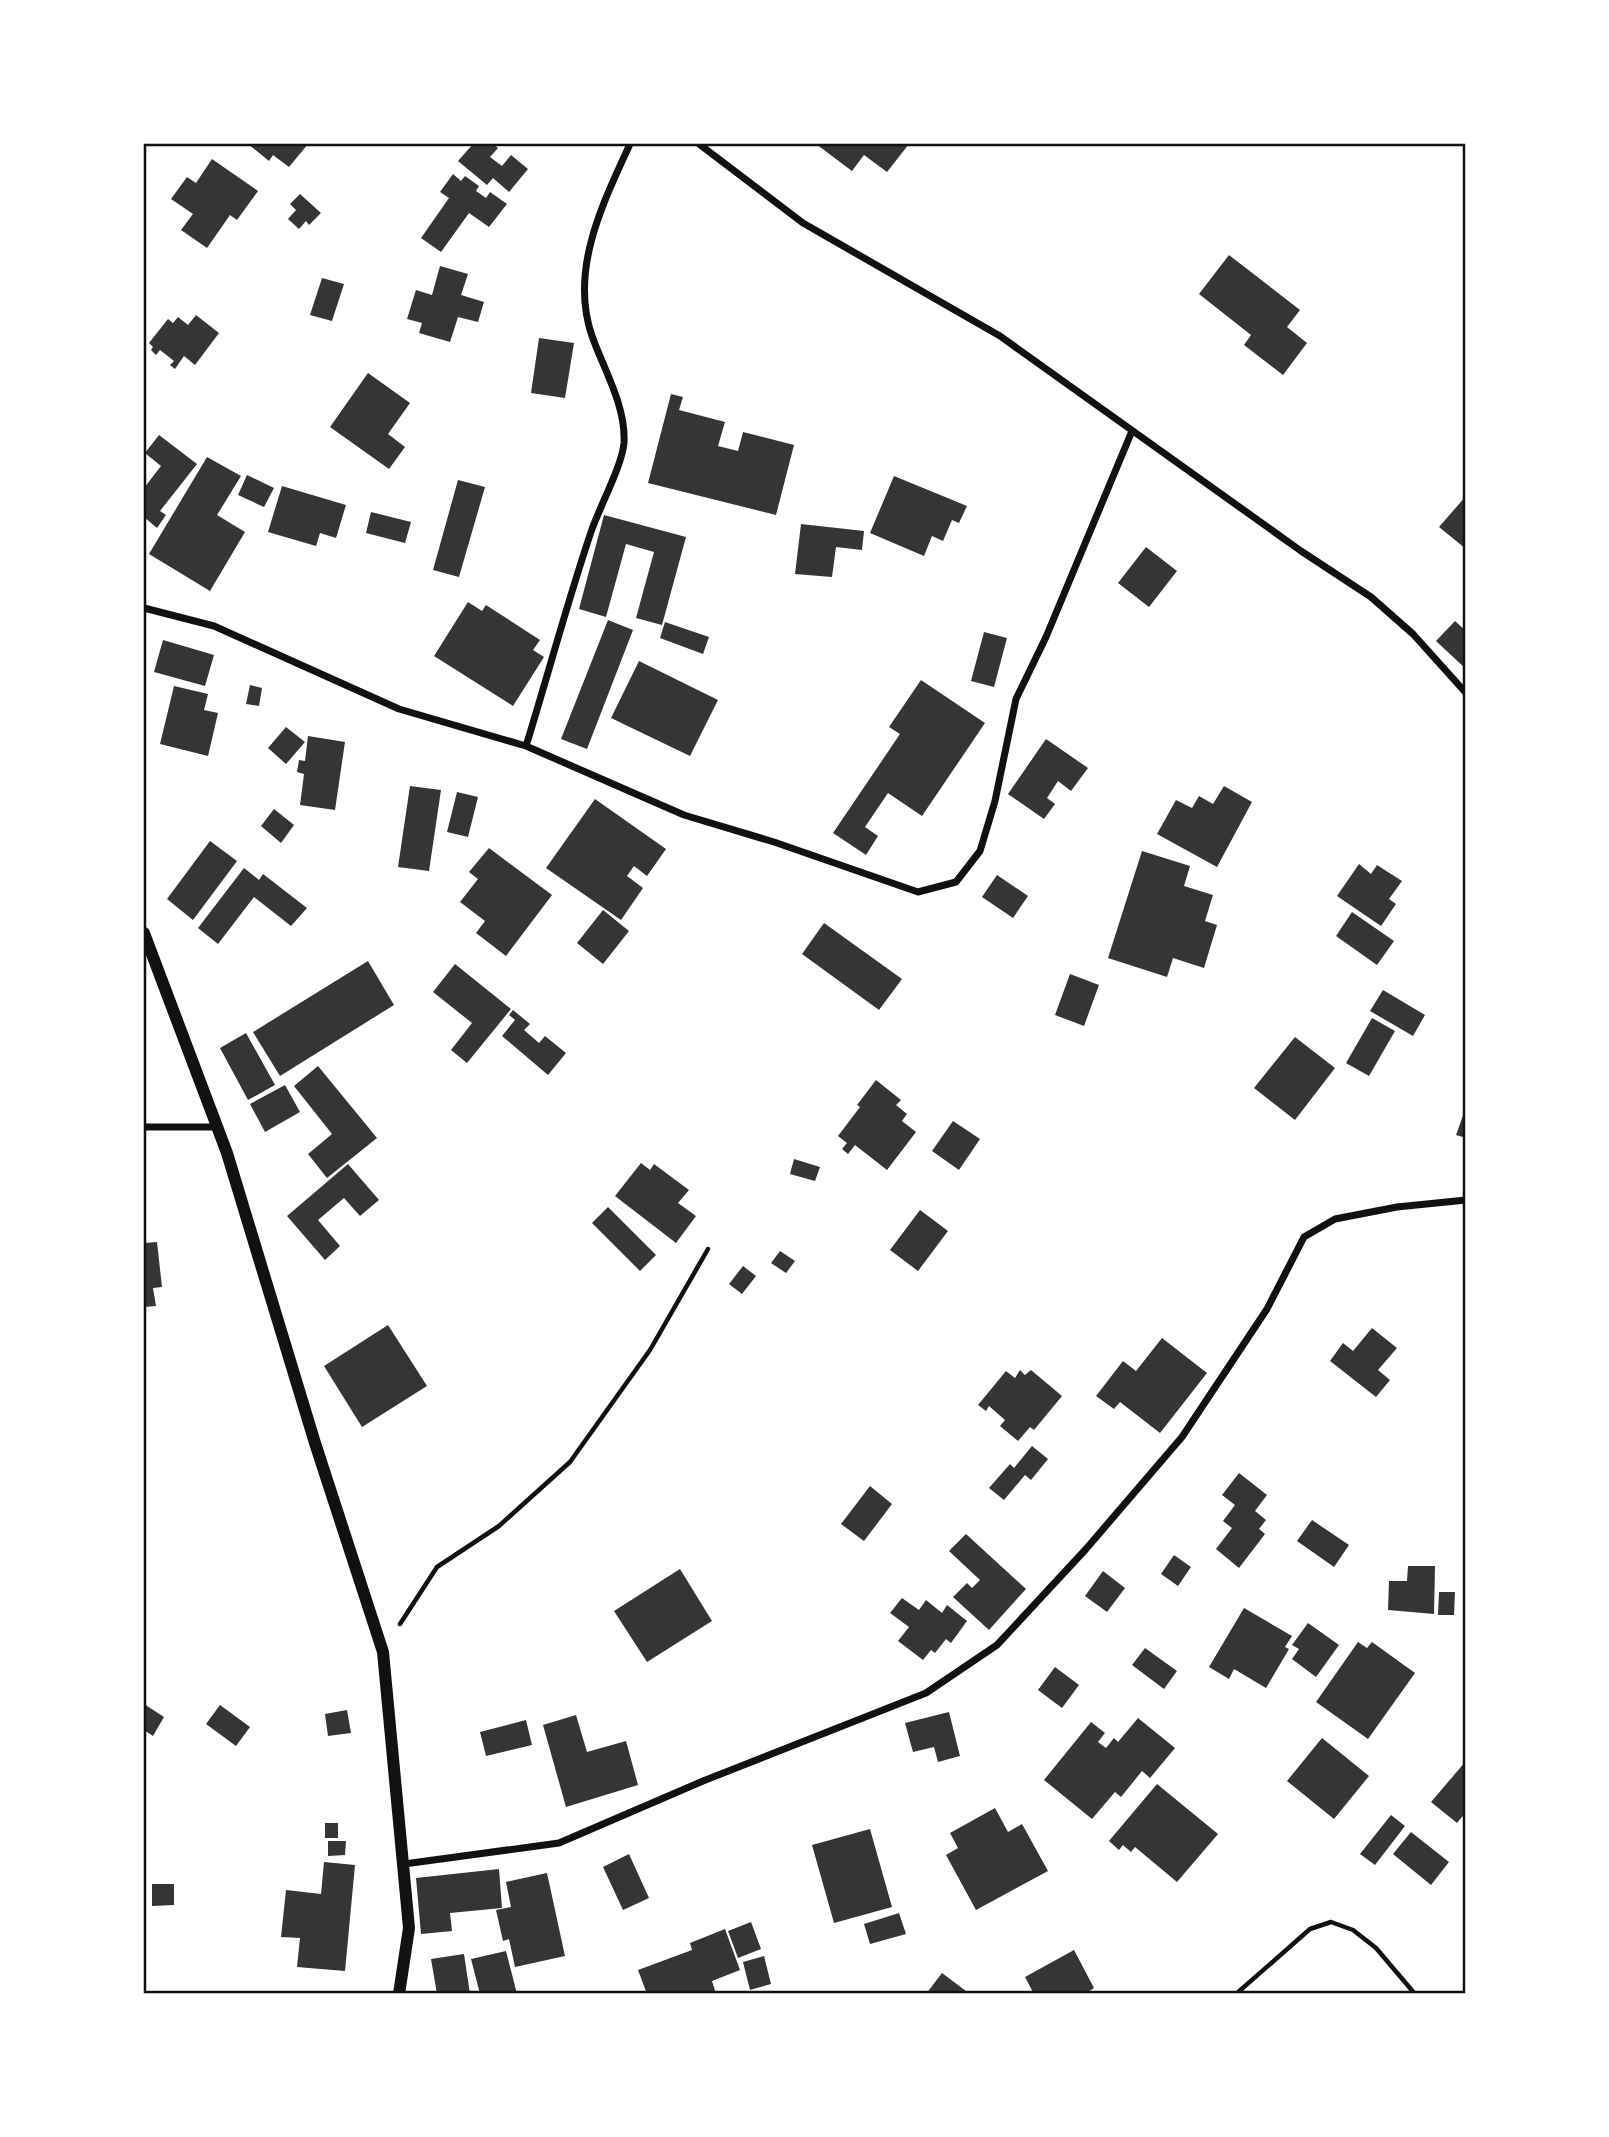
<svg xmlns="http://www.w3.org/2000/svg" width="1609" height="2137" viewBox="0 0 1609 2137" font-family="'DejaVu Sans',sans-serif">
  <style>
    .building { fill: #353535 }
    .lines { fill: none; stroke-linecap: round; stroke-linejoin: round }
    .path { stroke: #111; stroke-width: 4.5 }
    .minor { stroke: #111; stroke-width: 7 }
    .tertiary { stroke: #111; stroke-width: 12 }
    .neatline { fill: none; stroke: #111; stroke-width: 2.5 }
  </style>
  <rect width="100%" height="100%" fill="#fff"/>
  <!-- building -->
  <path class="building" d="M248 144H308L289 167 273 155 269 161Z
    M473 144H493L498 148 490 157 502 166 511 155 528 169 509 192 493 178 487 185 458 161Z
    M816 144H909L887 172 864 155 852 171Z
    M212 159 258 191 237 220 230 215 207 248 181 230 193 214 171 199 187 177 196 183Z
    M453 174 461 181 465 176 479 186 476 191 486 198 490 192 507 204 489 227 469 213 441 252 421 238 449 198 440 192Z
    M300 194 321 213 309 225 306 221 299 229 288 219 296 210 290 204Z
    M1229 255 1300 310 1287 327 1307 343 1283 375 1244 345 1251 335 1199 294Z
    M440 266 468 274 461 295 484 302 478 322 458 317 450 342 419 333 422 323 407 319 416 290 432 295Z
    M322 278 344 284 332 321 310 315Z
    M196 315 219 333 195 365 184 356 175 369 170 365 174 361 160 350 156 355 151 350 153 347 149 343 168 319 173 323 178 317 188 325Z
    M539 338 574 343 565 398 531 393Z
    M368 373 410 403 388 434 405 447 389 469 330 427Z
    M671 394 683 397 679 410 725 422 718 446 738 451 743 432 794 445 776 515 648 483Z
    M159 435 197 464 160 511 166 515 157 528 144 517V488L161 466 145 453Z
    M207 457 241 476 217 515 245 532 210 591 149 554Z
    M247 475 274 488 264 507 238 495Z
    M894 476 967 506 959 523 952 520 943 541 932 536 924 556 870 533Z
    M458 480 485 487 459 577 433 570Z
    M282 486 346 505 336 538 320 533 316 546 268 532Z
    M1466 496V549L1439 527Z
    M371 512 411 522 405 543 366 533Z
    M604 515 686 537 662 625 636 618 654 552 626 544 606 617 579 609Z
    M801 524 864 531 862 550 836 547 832 577 795 574Z
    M1146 547 1177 571 1149 607 1118 583Z
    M468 602 482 611 486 605 540 640 533 650 544 657 513 706 434 656Z
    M608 620 633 630 587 749 561 739Z
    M1455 621 1466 631V669L1436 641Z
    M665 622 709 637 703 654 660 638Z
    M984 632 1007 638 994 687 971 681Z
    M163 640 214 655 205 686 154 672Z
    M639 661 718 700 690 756 611 718Z
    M921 680 985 723 922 816 888 793 865 827 878 836 866 855 833 833 900 734 889 727Z
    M250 685 262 688 259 706 246 704Z
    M174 686 208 694 204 710 218 713 208 756 160 744Z
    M286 727 305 742 286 764 268 748Z
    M308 736 345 742 335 810 300 805 304 774 297 772 299 760 305 761Z
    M1046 739 1088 768 1071 791 1058 781 1047 798 1055 804 1044 819 1008 794Z
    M410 786 441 790 429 871 398 867Z
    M1224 786 1252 802 1217 867 1157 834 1176 800 1192 808 1199 796 1213 804Z
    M457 792 478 797 468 837 447 832Z
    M595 799 666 849 647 876 634 866 627 876 643 888 621 920 546 868Z
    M274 809 294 825 281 843 261 826Z
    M210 841 237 861 193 920 167 899Z
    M489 848 552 895 506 956 476 933 485 921 460 902 478 879 469 872Z
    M1142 851 1190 866 1184 886 1213 895 1205 921 1217 925 1204 968 1173 958 1167 977 1108 958Z
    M1359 864 1371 874 1377 865 1402 881 1389 899 1396 904 1381 926 1337 896Z
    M244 868 259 880 263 874 307 908 291 926 254 897 218 944 198 928Z
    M997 875 1028 896 1013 918 982 897Z
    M603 910 629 931 603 964 577 943Z
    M1352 912 1394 941 1377 965 1336 936Z
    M824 923 902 979 879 1010 802 954Z
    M368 961 394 1005 280 1076 253 1032Z
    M455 964 511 1009 467 1063 451 1050 472 1023 433 992Z
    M1070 974 1099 985 1084 1026 1055 1015Z
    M1383 990 1425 1015 1413 1036 1370 1011Z
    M513 1010 530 1024 524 1030 539 1043 545 1036 566 1053 548 1075 502 1036 515 1020 509 1015Z
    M1372 1018 1395 1031 1369 1076 1346 1063Z
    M246 1033 275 1085 248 1100 220 1048Z
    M1295 1037 1335 1068 1295 1120 1254 1088Z
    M318 1066 377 1138 327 1178 308 1154 332 1134 294 1086Z
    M876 1080 901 1100 896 1105 907 1114 902 1121 916 1132 887 1170 855 1145 848 1154 842 1149 847 1143 838 1136 860 1107 857 1105Z
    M285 1085 300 1112 265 1132 250 1104Z
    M1466 1107V1138L1456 1135Z
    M953 1121 980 1139 959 1170 932 1151Z
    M794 1159 820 1167 815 1181 790 1174Z
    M641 1163 650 1170 654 1164 689 1190 678 1203 696 1216 676 1243 615 1196Z
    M348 1164 379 1200 360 1216 344 1198 318 1220 340 1246 325 1260 287 1216Z
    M608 1207 656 1255 640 1271 592 1223Z
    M920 1210 948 1231 918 1271 890 1250Z
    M157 1242 162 1287 153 1288 156 1306 144 1307V1243Z
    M780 1251 795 1261 786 1273 771 1263Z
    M743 1266 756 1276 742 1294 729 1284Z
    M388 1325 427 1386 362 1427 324 1366Z
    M1372 1328 1397 1348 1378 1370 1390 1380 1376 1397 1330 1361 1343 1343 1353 1351Z
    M1162 1338 1207 1373 1160 1433 1120 1402 1114 1409 1096 1396 1123 1361 1136 1371Z
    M1020 1370 1025 1375 1031 1370 1062 1396 1034 1430 1030 1427 1018 1441 1000 1426 1005 1420 989 1406 986 1411 978 1405 1006 1371 1015 1378Z
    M1032 1446 1048 1459 1031 1480 1025 1475 1004 1500 989 1488 1010 1464 1014 1468Z
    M1239 1473 1267 1495 1255 1511 1266 1520 1259 1529 1265 1534 1239 1568 1216 1549 1232 1528 1223 1521 1235 1505 1222 1495Z
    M870 1486 892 1504 864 1541 841 1524Z
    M1312 1520 1349 1545 1334 1567 1297 1541Z
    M966 1534 1026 1589 989 1630 953 1597 967 1583 972 1588 980 1580 949 1551Z
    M1174 1555 1191 1567 1178 1586 1161 1574Z
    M1408 1566H1435L1434 1614 1388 1610 1389 1581H1407Z
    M680 1569 712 1621 647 1662 614 1611Z
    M1103 1571 1125 1588 1107 1612 1085 1596Z
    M1439 1592H1455L1454 1615H1438Z
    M902 1598 919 1610 926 1600 942 1613 947 1605 967 1621 951 1643 946 1639 935 1653 931 1650 923 1660 898 1641 909 1627 890 1613Z
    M1244 1608 1292 1636 1285 1647 1289 1649 1266 1688 1234 1669 1229 1679 1209 1667Z
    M1308 1623 1339 1645 1316 1677 1292 1659 1299 1649 1292 1645Z
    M1358 1642 1367 1648 1372 1642 1415 1673 1368 1739 1316 1702Z
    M1145 1648 1177 1671 1164 1689 1132 1665Z
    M1055 1667 1079 1685 1062 1708 1038 1690Z
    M144 1704 164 1717 153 1736 144 1730Z
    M220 1705 250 1727 236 1746 206 1724Z
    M347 1710 351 1733 328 1736 325 1714Z
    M949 1712 960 1756 938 1762 934 1747 913 1752 905 1723Z
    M576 1715 587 1752 626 1741 638 1785 566 1807 543 1725Z
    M1138 1718 1175 1748 1150 1778 1142 1771 1121 1797 1115 1792 1092 1819 1044 1780 1091 1722 1105 1733 1098 1742 1106 1748 1114 1738 1118 1742Z
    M526 1720 532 1745 486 1756 480 1732Z
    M1322 1738 1369 1776 1334 1819 1287 1781Z
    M1466 1761V1812L1457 1823 1431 1802Z
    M1157 1784 1218 1834 1177 1882 1135 1847 1131 1852 1123 1845 1119 1850 1109 1841Z
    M995 1808 1008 1832 1022 1824 1048 1871 976 1910 946 1855 958 1848 950 1833Z
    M1391 1815 1405 1826 1375 1865 1360 1854Z
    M325 1823H338V1838H325Z
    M870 1829 892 1907 834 1923 812 1845Z
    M1411 1832 1449 1862 1431 1885 1393 1854Z
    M328 1841H346L345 1855 328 1856Z
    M629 1854 649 1898 623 1910 603 1867Z
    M324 1862 355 1865 345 1971 297 1967 300 1938 281 1937 286 1890 321 1894Z
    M499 1869 502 1908 450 1913 452 1931 421 1934 416 1878Z
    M547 1873 565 1956 515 1967 509 1939 503 1941 496 1910 511 1907 506 1882Z
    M152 1884H174V1905L152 1906Z
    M899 1913 906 1934 870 1944 864 1924Z
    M751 1922 761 1949 738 1958 728 1931Z
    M725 1929 740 1970 712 1981 716 1994H647L638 1970 692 1950 690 1943Z
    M1074 1950 1094 1988 1085 1994H1034L1025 1977Z
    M506 1951 517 1994H480L471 1959Z
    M464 1954 470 1994H437L431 1959Z
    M764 1956 771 1984 750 1990 743 1962Z
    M942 1973 970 1994H926Z"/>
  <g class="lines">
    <!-- path -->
    <path class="path" d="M400 1624 437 1567 499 1526 570 1462 650 1350 708 1249
      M1236 1994 1310 1929 1331 1922 1353 1930 1376 1948 1415 1994"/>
    <!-- minor -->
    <path class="minor" d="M699 144 803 223 1000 336 1301 551 1371 597 1413 634 1466 693
      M144 608 214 626 399 709 526 746 684 815 774 842 918 892 956 882 980 851 995 801 1016 699 1046 637 1132 431
      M526 746C548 675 567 603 591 532 599 508 622 466 624 443 626 406 604 370 592 336 569 270 603 203 630 144
      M144 1127H217
      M404 1864 559 1843 703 1781 926 1693 997 1645 1086 1549 1182 1437 1267 1309 1304 1237 1335 1219 1397 1207 1466 1200"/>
    <!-- tertiary -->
    <path class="tertiary" d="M144 933 227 1153 315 1443 383 1652 409 1928 399 1994"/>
  </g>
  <!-- border -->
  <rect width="1609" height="2137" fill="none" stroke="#ffffff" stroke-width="290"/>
  <rect x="145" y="145" width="1319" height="1847" class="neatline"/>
</svg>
